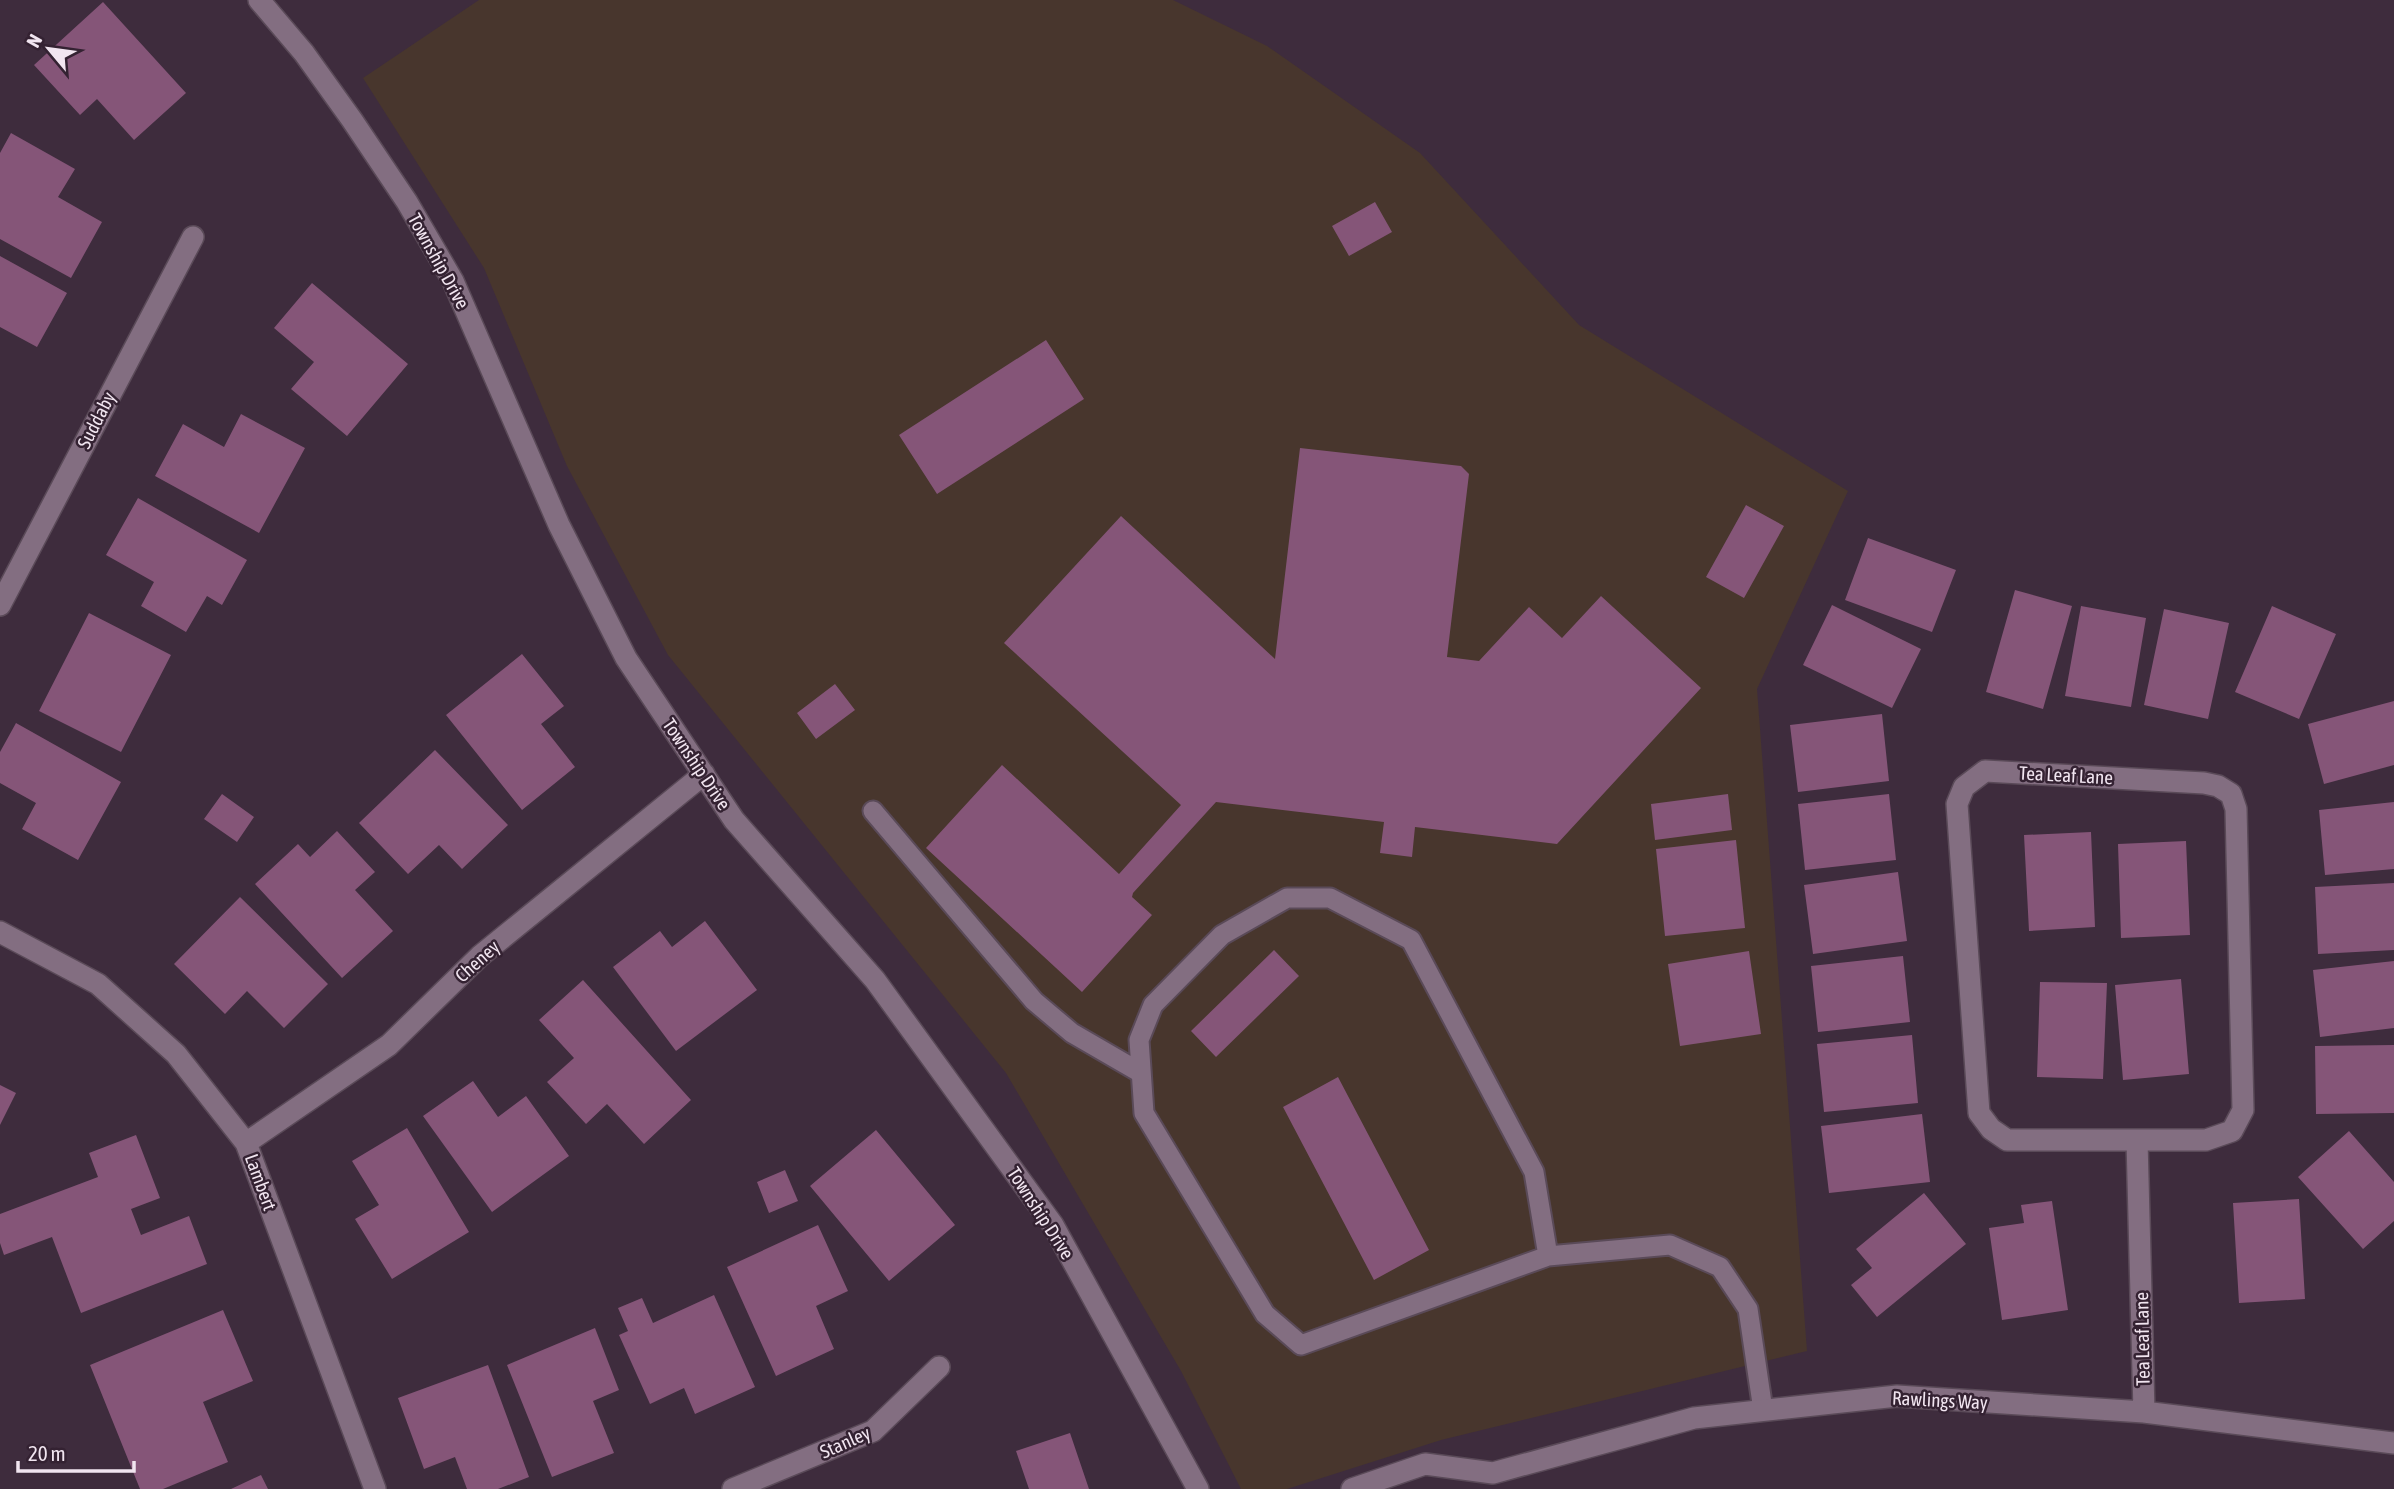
<svg xmlns="http://www.w3.org/2000/svg" width="2394" height="1489" viewBox="0 0 2394 1489" font-family="'Asap Condensed',sans-serif">
  <style>
    .education { fill: #48362d }
    .building { fill: #855578 }
    .lines { fill: none; stroke-linecap: round; stroke-linejoin: round }
    .lane-casing { stroke: #5a4a58; stroke-width: 23 }
    .street-casing { stroke: #5a4a58; stroke-width: 24 }
    .lane { stroke: #836e81; stroke-width: 19 }
    .street { stroke: #836e81; stroke-width: 21 }
    .labels { text-anchor: middle; stroke-width: 5; stroke-linejoin: round; paint-order: stroke }
    .street-label { font-size: 19px; fill: #f1e5f0; stroke: #342232 }
  </style>
  <rect width="100%" height="100%" fill="#3e2c3d"/>
  <!-- education -->
  <path class="education" d="M479 0H1173L1267 46 1420 153 1579 325 1848 491 1757 689 1807 1351 1441 1440 1287 1489H1241L1181 1371 1006 1073 668 655 567 466 484 268 363 78Z"/>
  <!-- building -->
  <path class="building" d="M103 2 186 93 134 140 97 99 80 115 34 65Z
    M11 133 75 169 58 197 102 222 71 278 0 239V153Z
    M1375 202 1392 232 1349 256 1332 226Z
    M0 256 67 293 37 347 0 327Z
    M312 283 408 364 347 436 291 389 314 362 274 328Z
    M1046 340 1084 399 937 494 899 435Z
    M241 414 305 448 259 533 155 476 183 424 224 447Z
    M1300 448 1461 466 1469 474 1447 657 1479 661 1529 607 1562 638 1601 596 1701 688 1557 844 1415 827 1412 857 1380 853 1384 822 1216 802 1133 893 1132 897 1152 915 1082 992 926 848 1002 765 1119 874 1181 805 1004 643 1121 516 1275 659Z
    M138 498 247 560 222 605 207 596 186 632 141 606 154 582 106 555Z
    M1746 505 1784 526 1744 598 1706 577Z
    M1868 538 1956 570 1932 632 1845 600Z
    M2015 590 2072 606 2043 709 1986 692Z
    M1832 605 1921 649 1892 708 1803 665Z
    M2081 606 2146 618 2131 707 2065 696Z
    M2272 606 2336 634 2299 719 2235 692Z
    M2164 609 2229 623 2208 719 2144 705Z
    M89 613 171 655 121 752 39 711Z
    M522 654 564 706 541 724 575 767 522 810 446 715Z
    M835 684 855 710 816 739 797 713Z
    M2394 701V765L2324 784 2308 724Z
    M1882 714 1889 781 1798 792 1790 725Z
    M16 723 121 782 78 860 22 829 36 803 0 783V752Z
    M435 750 508 825 462 869 439 845 408 874 359 823Z
    M222 794 254 817 237 842 204 819Z
    M1728 794 1732 830 1655 840 1651 804Z
    M1889 794 1896 860 1805 870 1798 804Z
    M2394 802V869L2325 875 2319 810Z
    M337 831 375 872 355 890 393 931 342 978 255 884 298 844 310 857Z
    M2091 832 2095 927 2029 931 2024 835Z
    M1736 840 1745 928 1665 936 1656 849Z
    M2186 841 2190 935 2121 938 2118 844Z
    M1898 872 1907 941 1813 954 1804 885Z
    M2394 883V950L2318 954 2315 887Z
    M240 897 328 984 284 1028 247 991 225 1014 174 964Z
    M705 921 757 990 676 1051 613 967 660 931 672 947Z
    M1274 950 1299 976 1216 1057 1191 1031Z
    M1749 951 1761 1034 1680 1046 1668 964Z
    M1903 956 1910 1022 1818 1032 1811 966Z
    M2394 961V1028L2320 1037 2313 970Z
    M2181 979 2189 1074 2123 1080 2115 985Z
    M583 980 691 1100 644 1144 607 1104 586 1124 547 1082 574 1058 539 1020Z
    M2040 982 2107 983 2103 1079 2037 1077Z
    M1912 1035 1918 1103 1824 1112 1817 1044Z
    M2394 1045V1113L2316 1114 2315 1046Z
    M1338 1077 1429 1250 1374 1280 1283 1107Z
    M473 1081 498 1117 526 1096 569 1156 492 1212 423 1116Z
    M0 1085 16 1093 0 1125Z
    M1922 1114 1930 1182 1829 1193 1821 1126Z
    M407 1128 469 1232 392 1279 355 1219 379 1205 352 1161Z
    M876 1130 955 1225 889 1281 810 1186Z
    M2349 1131 2394 1182V1221L2363 1249 2298 1177Z
    M136 1135 160 1198 131 1209 141 1235 189 1216 207 1264 81 1313 52 1237 4 1255 0 1243V1214L98 1177 89 1153Z
    M785 1170 798 1201 769 1213 757 1182Z
    M1924 1193 1966 1244 1877 1317 1851 1285 1872 1268 1856 1249Z
    M2299 1199 2305 1299 2239 1303 2233 1203Z
    M2052 1201 2068 1310 2002 1320 1989 1228 2024 1223 2021 1205Z
    M818 1225 848 1291 816 1306 834 1349 776 1376 727 1267Z
    M714 1295 755 1387 695 1414 684 1388 650 1404 619 1335 628 1331 618 1308 642 1298 653 1323Z
    M223 1310 253 1381 203 1402 228 1462 163 1489H140L90 1365Z
    M595 1328 619 1390 593 1401 614 1453 552 1477 507 1365Z
    M488 1365 529 1477 498 1489H467L455 1457 424 1469 398 1398Z
    M1070 1433 1089 1489H1029L1016 1451Z
    M261 1475 268 1489H231Z"/>
  <g class="lines">
    <!-- lane casing -->
    <g class="lane-casing">
      <path id="lane" d="M873 811 1034 1001 1072 1033 1141 1073
        M1548 1256 1534 1172 1411 940 1330 898H1287L1222 935 1153 1005 1139 1040 1144 1113 1265 1314 1301 1345 1548 1256 1670 1245 1720 1267 1748 1309 1763 1410"/>
    </g>
    <!-- street casing -->
    <g class="street-casing">
      <path id="street" d="M259 0 304 53 352 120 407 202 453 281 559 525 626 658 734 820 875 980 1053 1225 1198 1489
        M0 605 193 237
        M1985 771 2204 783 2218 786 2231 794 2236 809 2243 1110 2232 1131 2206 1140H2007L1991 1129 1979 1113 1957 804 1964 787Z
        M0 932 98 984 176 1054 246 1143 375 1489
        M2137 1140 2144 1412
        M246 1143 389 1045 480 956 704 774
        M733 1489 873 1431 939 1367
        M1352 1489 1425 1464 1493 1473 1694 1418 1897 1396 2144 1412 2394 1443"/>
    </g>
    <!-- lane -->
    <use href="#lane" class="lane"/>
    <!-- street -->
    <use href="#street" class="street"/>
  </g>
  <g class="labels">
    <!-- street labels -->
    <g class="street-label">
      <text transform="translate(439 261) rotate(61)" y="7">Township Drive</text>
      <text transform="translate(96 420) rotate(-63)" y="7">Suddaby</text>
      <text transform="translate(697 764) rotate(56)" y="7">Township Drive</text>
      <text transform="translate(2066 775) rotate(3)" y="7">Tea Leaf Lane</text>
      <text transform="translate(477 961) rotate(-42)" y="7">Cheney</text>
      <text transform="translate(261 1182) rotate(70)" y="7">Lambert</text>
      <text transform="translate(1041 1213) rotate(57)" y="7">Township Drive</text>
      <text transform="translate(2142 1339) rotate(-91)" y="7">Tea Leaf Lane</text>
      <text transform="translate(1940 1400) rotate(3)" y="7">Rawlings Way</text>
      <text transform="translate(845 1442) rotate(-24)" y="7">Stanley</text>
    </g>
  </g>
  <!-- north arrow -->
  <g transform="translate(49 49) rotate(299)" stroke="#342232" stroke-width="5" paint-order="stroke">
  <path d="M0-5L12 26L0 18L-12 26Z" fill="#f1e5f0"/>
  <text y="-10" font-size="19" font-weight="bold" text-anchor="middle" fill="#f1e5f0">N</text>
  </g>
  <!-- scale -->
  <path d="M18 1461v10h116v-10" fill="none" stroke="#f1e5f0" stroke-width="3.5"/>
  <text x="28" y="1461" font-size="21" fill="#f1e5f0" stroke="#342232" stroke-width="5" paint-order="stroke">20 m</text>
</svg>
